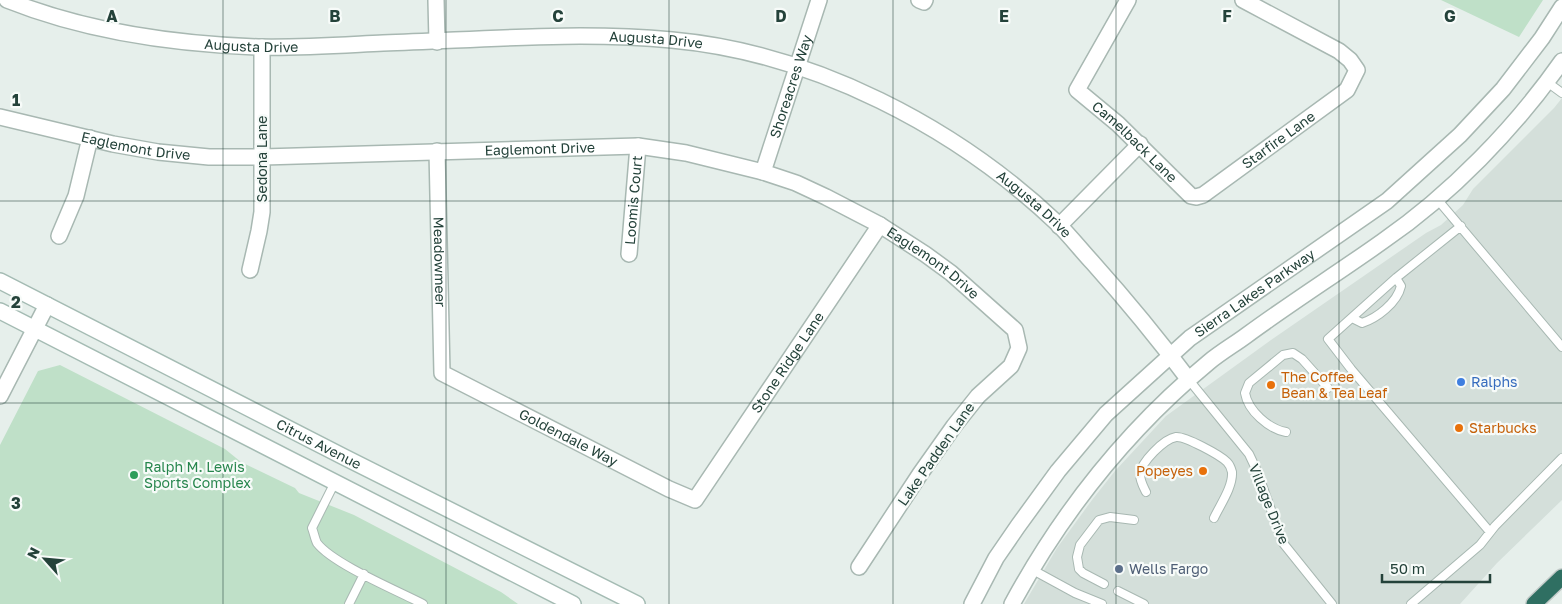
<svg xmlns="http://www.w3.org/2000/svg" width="1562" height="604" viewBox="0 0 1562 604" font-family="'Golos Text',sans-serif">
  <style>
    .built { fill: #d4dfda }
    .green { fill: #bfe0c8 }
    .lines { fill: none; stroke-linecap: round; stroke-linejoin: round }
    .service-casing { stroke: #a8b8b2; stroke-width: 10 }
    .minor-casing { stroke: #a8b8b2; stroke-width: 18 }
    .tertiary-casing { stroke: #a8b8b2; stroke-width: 18 }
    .secondary-casing { stroke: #a4bbb3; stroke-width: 18 }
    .motorway-casing { stroke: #c2cac8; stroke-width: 18 }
    .service { stroke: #fff; stroke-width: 8 }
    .minor { stroke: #fff; stroke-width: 15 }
    .tertiary { stroke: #fff; stroke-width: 15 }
    .secondary { stroke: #fff; stroke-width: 15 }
    .motorway { stroke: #2f6f62; stroke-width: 15 }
    .grid { fill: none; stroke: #24423a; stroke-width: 1; stroke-opacity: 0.55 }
    .shop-dot { fill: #3f7fe0; stroke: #f7fbf9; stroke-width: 2 }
    .food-dot { fill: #e8710a; stroke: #f7fbf9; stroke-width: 2 }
    .leisure-dot { fill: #2e9e5b; stroke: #f7fbf9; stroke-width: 2 }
    .service-dot { fill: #5c6f8a; stroke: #f7fbf9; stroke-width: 2 }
    .labels { text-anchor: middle; stroke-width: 4.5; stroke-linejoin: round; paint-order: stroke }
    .street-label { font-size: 14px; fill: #24423a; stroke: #f7fbf9 }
    .food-label { font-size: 14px; fill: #c56008; stroke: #f7fbf9; text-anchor: start }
    .shop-label { font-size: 14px; fill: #366cbe; stroke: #f7fbf9; text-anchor: start }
    .leisure-label { font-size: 14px; fill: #27864d; stroke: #f7fbf9; text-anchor: start }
    .service-label { font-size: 14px; fill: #4e5e75; stroke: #f7fbf9; text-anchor: start }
    .grid-label { font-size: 16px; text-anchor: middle; font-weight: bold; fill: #24423a; stroke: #f7fbf9; stroke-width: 4.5; stroke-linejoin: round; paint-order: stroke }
  </style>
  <rect width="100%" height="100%" fill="#e6efeb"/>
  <!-- built -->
  <path class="built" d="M1562 98V500L1497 563 1460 604H1024L1057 548 1092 500 1115 471 1166 416 1271 340 1426 233 1441 225 1463 205 1473 189 1554 108Z"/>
  <!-- green -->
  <path class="green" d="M1441 0H1543L1519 37Z
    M60 365 225 449 241 462 295 488 299 493 354 515 501 592 518 604H0V445L38 371Z"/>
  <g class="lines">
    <!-- service casing -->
    <g class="service-casing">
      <path id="service" d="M1547 82 1562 93
        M1437 199 1562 347
        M1461 226 1396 278 1328 339 1351 369 1490 532
        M1352 318 1362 323C1377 318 1397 303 1401 286L1396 278
        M1189 380 1249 454 1257 471 1283 543 1332 604
        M1286 432C1269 429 1248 411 1245 393L1249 383 1283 355 1293 353 1302 359 1328 388
        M335 482 312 528C314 533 315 539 317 543 333 564 398 591 423 604
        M1146 492C1143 486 1140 481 1140 474 1141 462 1164 439 1176 437 1185 436 1220 455 1227 462 1230 465 1231 468 1232 472 1233 487 1220 505 1214 518
        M1031 569 1075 593 1102 604
        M1104 584 1083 573 1079 569 1077 557 1080 545 1099 520 1110 517 1134 520
        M1118 591 1144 604
        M349 604 364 574
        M1411 604 1480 545 1495 526 1562 458"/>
    </g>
    <!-- minor casing -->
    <g class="minor-casing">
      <g id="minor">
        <path d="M436 0 437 42"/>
        <path d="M919 0 924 2 925 0"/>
        <path id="s1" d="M1128 0 1077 90 1118 124 1191 196 1196 197 1203 195 1347 90 1357 70 1350 60 1339 51 1243 0"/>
        <path id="s2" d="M0 117 113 144 158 152 209 157H263L638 146 686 153 763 172 796 183 826 197 880 225 925 254 951 273 1015 330 1019 348 1011 366 978 396 954 426 920 474 859 567"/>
        <path id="s3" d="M437 151 442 373 669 489 695 500 880 225"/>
        <path id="s4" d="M763 172 819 0"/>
        <path d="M1059 226 1140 144"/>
        <path d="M59 236 76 196 90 138"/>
        <path id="s5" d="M629 254 638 146"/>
        <path d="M250 270 259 231 262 212V47"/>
      </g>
    </g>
    <!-- tertiary casing -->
    <g class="tertiary-casing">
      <g id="tertiary">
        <path id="s6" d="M7 0C87 32 173 44 258 47 300 48 342 45 383 43 479 40 577 31 672 40 814 53 956 127 1058 224 1070 236 1081 250 1093 263 1127 301 1159 340 1189 380"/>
        <path d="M0 396 47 305"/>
        <path id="s7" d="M972 604 996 558 1018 526 1058 471 1106 414 1190 338 1387 201 1460 135 1503 89 1542 38 1562 7"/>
        <path d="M1012 604C1062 512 1128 429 1209 362 1221 352 1235 344 1247 335 1292 302 1338 273 1383 241 1450 195 1515 128 1562 61"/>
      </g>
    </g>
    <!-- secondary casing -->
    <g class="secondary-casing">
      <g id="secondary">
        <path id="s8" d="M0 281 344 457 637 604"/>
        <path d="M0 311 573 604"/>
      </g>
    </g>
    <!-- motorway casing -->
    <g class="motorway-casing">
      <path id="motorway" d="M1534 604 1562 577"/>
    </g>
    <!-- service -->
    <use href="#service" class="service"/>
    <!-- minor -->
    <use href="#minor" class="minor"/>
    <!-- tertiary -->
    <use href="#tertiary" class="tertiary"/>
    <!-- secondary -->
    <use href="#secondary" class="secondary"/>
    <!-- motorway -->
    <use href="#motorway" class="motorway"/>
  </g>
  <!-- grid -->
  <path class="grid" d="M223 0V604M446 0V604M669 0V604M893 0V604M1116 0V604M1339 0V604M0 201H1562M0 403H1562"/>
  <!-- markers -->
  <circle class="shop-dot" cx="1461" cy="382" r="5"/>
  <g class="food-dot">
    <circle cx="1271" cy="385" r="5"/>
    <circle cx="1459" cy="428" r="5"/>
    <circle cx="1203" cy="471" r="5"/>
  </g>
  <circle class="leisure-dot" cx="134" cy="475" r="5"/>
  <circle class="service-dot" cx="1119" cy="569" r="5"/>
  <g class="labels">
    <!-- street labels -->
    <g class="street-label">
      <text dy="5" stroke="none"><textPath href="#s6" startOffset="655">Augusta Drive</textPath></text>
      <text dy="5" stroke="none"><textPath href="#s6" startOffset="250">Augusta Drive</textPath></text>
      <text dy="5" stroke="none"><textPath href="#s4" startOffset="90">Shoreacres Way</textPath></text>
      <text dy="5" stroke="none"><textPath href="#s1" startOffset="365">Starfire Lane</textPath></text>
      <text dy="5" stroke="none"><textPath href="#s1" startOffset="181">Camelback Lane</textPath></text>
      <text dy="5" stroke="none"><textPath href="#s2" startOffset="139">Eaglemont Drive</textPath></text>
      <text dy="5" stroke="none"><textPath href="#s2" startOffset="544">Eaglemont Drive</textPath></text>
      <text transform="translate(262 159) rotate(-90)" y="5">Sedona Lane</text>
      <text dy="5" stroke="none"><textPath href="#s5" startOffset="54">Loomis Court</textPath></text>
      <text dy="5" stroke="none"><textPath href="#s6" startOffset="1075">Augusta Drive</textPath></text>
      <text dy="5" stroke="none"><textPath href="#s3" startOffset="111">Meadowmeer</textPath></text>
      <text dy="5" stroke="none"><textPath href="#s2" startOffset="964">Eaglemont Drive</textPath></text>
      <text dy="5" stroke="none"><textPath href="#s7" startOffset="425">Sierra Lakes Parkway</textPath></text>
      <text dy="5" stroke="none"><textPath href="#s3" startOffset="671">Stone Ridge Lane</textPath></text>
      <text dy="5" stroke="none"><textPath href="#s3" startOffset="364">Goldendale Way</textPath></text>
      <text dy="5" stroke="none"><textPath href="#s8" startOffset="358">Citrus Avenue</textPath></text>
      <text transform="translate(936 454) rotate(-55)" y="5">Lake Padden Lane</text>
      <text transform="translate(1269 504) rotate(68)" y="5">Village Drive</text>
    </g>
    <!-- food labels -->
    <g class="food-label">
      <text x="1281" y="382">The Coffee<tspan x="1281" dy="16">Bean &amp; Tea Leaf</tspan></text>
      <text x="1469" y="433">Starbucks</text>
      <text x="1193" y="476" text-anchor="end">Popeyes</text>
    </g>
    <!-- shop labels -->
    <g class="shop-label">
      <text x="1471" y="387">Ralphs</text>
    </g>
    <!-- leisure labels -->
    <g class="leisure-label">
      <text x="144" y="472">Ralph M. Lewis<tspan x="144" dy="16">Sports Complex</tspan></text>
    </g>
    <!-- service labels -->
    <g class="service-label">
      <text x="1129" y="574">Wells Fargo</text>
    </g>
  </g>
  <g class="grid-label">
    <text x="112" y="22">A</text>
    <text x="335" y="22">B</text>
    <text x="558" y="22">C</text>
    <text x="781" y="22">D</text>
    <text x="1004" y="22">E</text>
    <text x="1227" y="22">F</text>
    <text x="1450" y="22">G</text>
    <text x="16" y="106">1</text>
    <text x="16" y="308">2</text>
    <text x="16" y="509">3</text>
  </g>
  <!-- north arrow -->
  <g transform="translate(45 559) rotate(297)" stroke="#f7fbf9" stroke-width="4" paint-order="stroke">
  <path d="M0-4L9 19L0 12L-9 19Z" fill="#24423a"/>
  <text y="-8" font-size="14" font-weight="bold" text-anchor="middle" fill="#24423a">N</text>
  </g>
  <!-- scale -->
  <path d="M1382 574v8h108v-8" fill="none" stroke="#24423a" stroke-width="2.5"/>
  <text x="1390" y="574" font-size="15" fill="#24423a" stroke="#f7fbf9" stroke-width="4" paint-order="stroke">50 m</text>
</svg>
